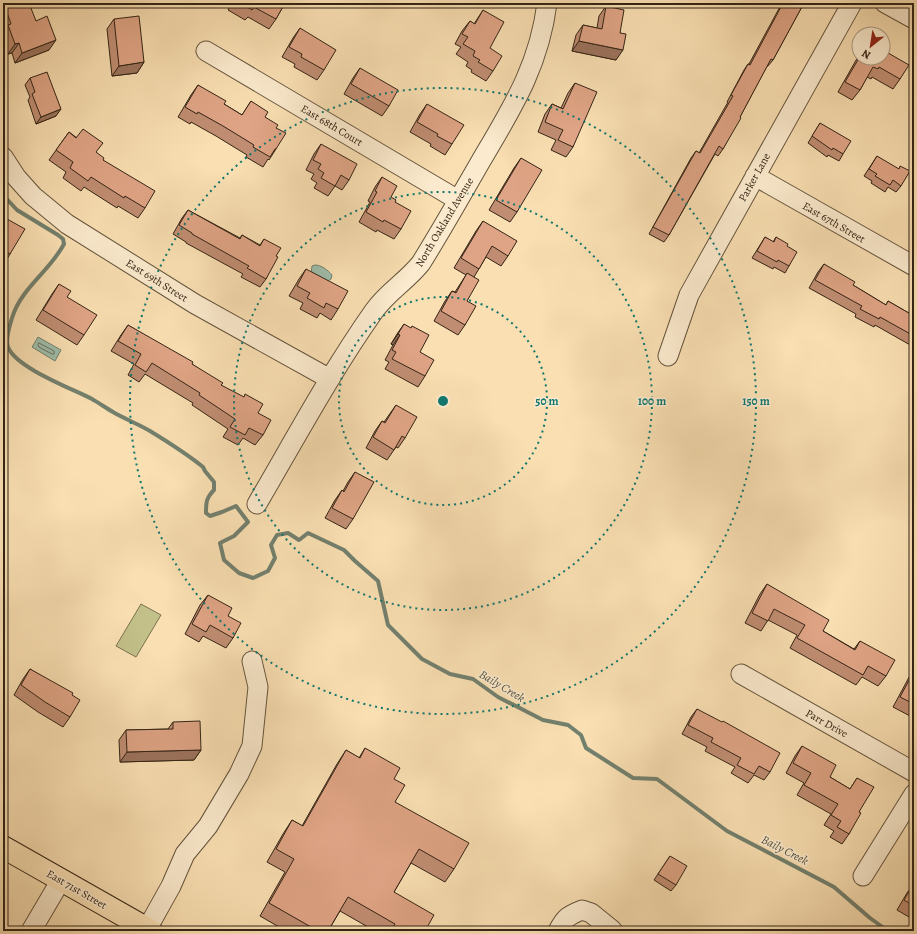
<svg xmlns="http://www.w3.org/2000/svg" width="917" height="934" viewBox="0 0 917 934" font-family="Alegreya,serif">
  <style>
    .green { fill: #c3c089; stroke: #7b724f }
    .water { fill: #9ebdaa; stroke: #73806e }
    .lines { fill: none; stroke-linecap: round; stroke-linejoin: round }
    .shore { stroke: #687060; stroke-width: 1 }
    .stream { stroke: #73806e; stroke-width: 4 }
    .minor-casing { stroke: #64533c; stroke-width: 21 }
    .major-casing { stroke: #332415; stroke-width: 24 }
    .minor { stroke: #fbeacd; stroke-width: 19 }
    .major { stroke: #f9dfb2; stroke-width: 22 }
    .wall { fill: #c08d72; stroke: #332415 }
    .shaded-wall { fill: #9c735d; stroke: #332415 }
    .building { fill: #dfa485; stroke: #332415 }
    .ring { fill: none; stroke: #0f766e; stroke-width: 2; stroke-dasharray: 2 4 }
    .labels { text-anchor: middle; stroke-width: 3; stroke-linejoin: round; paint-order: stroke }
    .street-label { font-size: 11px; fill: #332415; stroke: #fbeacd }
    .water-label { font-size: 12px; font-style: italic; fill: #535242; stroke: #fbeacd }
    .centre { fill: #0f766e; stroke: #fbeacd; stroke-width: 2 }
    .ring-label { font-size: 12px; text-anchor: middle; font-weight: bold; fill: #0f766e; stroke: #fbeacd; stroke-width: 3; stroke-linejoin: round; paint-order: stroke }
  </style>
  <rect width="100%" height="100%" fill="#f9dfb2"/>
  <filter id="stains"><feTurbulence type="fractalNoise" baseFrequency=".005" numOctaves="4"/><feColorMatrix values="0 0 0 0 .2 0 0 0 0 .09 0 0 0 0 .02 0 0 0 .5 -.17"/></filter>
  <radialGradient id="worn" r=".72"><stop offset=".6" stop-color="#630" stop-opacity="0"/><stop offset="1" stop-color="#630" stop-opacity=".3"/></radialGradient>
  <!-- green -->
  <path class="green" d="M141 604 161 615 136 657 116 646Z"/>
  <!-- water -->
  <path class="water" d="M315 265C321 265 328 270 332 275L331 279 328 281 311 273 312 266Z
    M38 337 61 350 55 361 32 347Z"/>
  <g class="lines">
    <!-- shore -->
    <path class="shore" d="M39 343 54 351V354H52L39 347 38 345Z"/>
    <!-- stream -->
    <path class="stream" d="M3 195 17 210 58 235 63 239 64 244C50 271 21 288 12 318 10 325 5 339 8 347 16 368 73 389 92 399 99 403 106 408 113 412 125 419 138 424 150 431 168 442 187 454 203 467L205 471 214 482V490C206 498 206 503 206 513L210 516 222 512 236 506 248 522 234 536 220 543 224 560 239 573 253 578 268 571 275 558 271 545 277 535 288 533 299 540 308 533 344 550 355 561 378 581 388 625 422 659 450 674 473 679 498 697 543 720 568 725 581 735 586 748 633 778 657 779 727 831 834 887 870 918 888 931"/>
    <!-- minor casing -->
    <g class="minor-casing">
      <path id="minor" d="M885 3 914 19
        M206 51 458 200
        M3 157 16 177 33 196 67 224 195 304 330 379
        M755 176 914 266
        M668 356 689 295 852 3
        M257 504C295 439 331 372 374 311 387 292 407 281 421 263 441 231 459 199 478 166 510 111 539 68 547 3
        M741 674 914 772
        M863 876 914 794
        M147 929 171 886 185 854 208 826 239 774 252 746 258 687 252 661
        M31 931 61 880
        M558 931C565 918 567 916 582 910L591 913 612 930"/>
    </g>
    <!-- major casing -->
    <g class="major-casing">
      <path id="major" d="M3 847 151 931"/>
    </g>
    <!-- minor -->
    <use href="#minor" class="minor"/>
    <!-- major -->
    <use href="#major" class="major"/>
  </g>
  <!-- wall -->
  <path class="wall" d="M232 3H285L276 19 269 29 248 17 245 20 228 10Z
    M782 3H804L773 60 768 66H767L723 149 718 156 715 154 669 235 664 242 649 234 691 158 696 151 699 153 728 102H727L744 70 748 64H749Z
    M4 4 36 21 49 50 15 63 12 53 8 54 3 42V5Z
    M606 6 620 33 616 60 572 51 576 35 583 25 597 28 599 16Z
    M483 10 493 71 486 81 471 72 472 70 466 66 468 62 456 54 461 47 455 44 462 31 470 21 474 24Z
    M114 19 144 62 137 73 112 76 107 29Z
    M300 28 324 70 317 80 294 67 295 64 282 57 293 38Z
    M859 55V58H883L900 79 893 89 872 77 871 79 867 77 860 90 852 100 838 92Z
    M360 68 389 106 382 116 344 94 353 78Z
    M30 78 56 116 36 124 28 100 30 97 25 85Z
    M575 83 573 147 566 157 551 150 556 140 538 132 545 114 552 104 561 108 568 93Z
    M198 85 224 104 242 115 251 101 265 117 276 128V149L269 160 268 159 263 167 246 157 247 155 216 136 191 122 190 124 178 117 191 95Z
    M427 104 452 144 445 155 430 146 431 144 410 132 420 114Z
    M820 123 843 154 839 161 828 155 827 157 808 143Z
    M69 132 96 152 145 208 138 218 118 206 117 208 84 187 81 191 63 178 66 172 49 160Z
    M321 144 349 180 342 190 335 186 328 196 314 188 317 183 311 179 314 174 306 170 314 154Z
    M877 156 901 186 896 192 888 187 885 192 871 183 872 181 864 176Z
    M521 158 517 212 510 222 489 210 514 168Z
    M382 177 391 197 395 202 401 229 394 239 377 230 376 232 359 222 370 202 368 201 375 187Z
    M188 210 240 238 242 235 260 245 264 239 276 256 266 279 260 287 241 277 243 274 186 243V242L173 234 182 218Z
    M7 219 10 254 6 261 3 259V225Z
    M483 221 508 256 501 266 486 257 474 277 467 301 465 325 458 335 434 321 445 301 452 291 455 292 466 275 454 268 476 231Z
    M765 237 773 242 776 237 787 246 789 266 785 273 774 267 773 269 752 258Z
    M824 264 853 285 886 305 888 301 914 316V350L911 348 912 346 875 325 874 327 855 317 856 314 809 288 818 272Z
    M306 269 338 309 331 320 320 313 317 318 300 309 303 303 289 296 299 279Z
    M59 284 67 297 84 335 77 345 36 320 52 294Z
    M404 324 420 352 425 376 418 387 385 369 389 362 385 360 393 345 391 344 397 334Z
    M128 325 192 364 221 385 258 413 263 435 255 445 243 438 238 445 223 437 228 429 192 405 193 403 145 374 139 382 128 375 134 364 111 351 121 335Z
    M396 405 405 438 398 448 396 447 387 460 366 448 375 431 382 421 384 422Z
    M355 472 353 519 346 529 325 518 335 500 342 490 343 491 348 482Z
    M914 526V536L910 533Z
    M767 584 823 631 854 649 860 641 886 676 878 686 862 677 856 685 790 648 797 635 768 620 761 631 745 623 760 594Z
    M208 595 228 616 233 638 226 648 203 636 199 642 185 634 200 605Z
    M914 668V711L910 716 893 707Z
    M30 669 72 695 70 717 63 727 38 712 14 695 23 679Z
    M697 709 770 772 764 780 754 775 748 783 731 773 735 767 705 751 707 747 682 734 691 717Z
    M173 722 201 750 194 760 120 762 119 740 126 730 168 729Z
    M802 746 830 777 850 789 857 778 859 812 849 834 842 844 830 837 834 831 824 825 831 814 797 795 804 783 786 773 795 756Z
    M365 748 394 779 395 802 454 869 445 882 411 863 394 892 425 931H375L340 911 328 931H286L260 916 285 872 267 862 283 834 292 820 302 826 337 764 346 750 359 758Z
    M670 856 676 885 671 891 654 880Z
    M914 883V920L897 910 907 893Z"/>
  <!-- shaded-wall -->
  <path class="shaded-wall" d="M484 3H506L503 7Z
    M56 40 49 50 15 63 22 53Z
    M579 41 623 50 616 60 572 51Z
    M19 43 12 53 8 54 15 44Z
    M144 62 137 73 112 76 119 66Z
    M61 109 56 116 36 124 41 117Z
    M398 334 400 335 393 345 391 344Z
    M201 750 194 760 120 762 127 752Z"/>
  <!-- building -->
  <path class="building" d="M6 3H29L36 21 47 16 56 40 22 53 19 43 15 44 8 25 11 24 4 4Z
    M241 3H285L276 19 254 7 252 10Z
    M783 3H804L773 60 771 59 740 117 741 118 723 149 719 146 669 235 653 227 696 151 700 153 733 96 731 95 748 64 750 65Z
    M606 6 624 10 620 33 626 34 623 50 579 41 583 25 602 29Z
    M483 10 504 22 490 48 502 56 493 71 478 62 480 60 473 56 475 51 463 44 468 37 462 34 470 21 475 24Z
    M139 16 144 62 119 66 114 19Z
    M300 28 336 50 324 70 301 57 302 54 289 47Z
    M883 50 909 65 900 79 879 67 878 69 873 67 860 90 845 82 859 58H883Z
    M360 68 398 90 389 106 351 84Z
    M47 72 61 109 41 117 32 94 35 92 30 78Z
    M575 83 597 92 573 147 558 140 563 130 545 122 552 104 563 109Z
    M198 85 226 101 224 104 242 115 251 101 268 112 265 117 278 125 276 128 286 133 276 149H275L270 157 253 147 254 145 223 126 198 112 197 114 185 107Z
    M427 104 464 125 452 144 437 136 438 134 417 122Z
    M820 123 851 141 843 154 833 148 832 150 812 136Z
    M83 129 103 143 96 152 104 158 103 160 155 191 145 208 125 196 124 198 91 177 88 181 70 168 73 162 56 150 69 132 76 138Z
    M321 144 357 164 349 180 341 175 335 186 321 178 324 173 318 169 321 164 313 160Z
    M877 156 899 169 900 166 910 171 901 186 893 180 890 185 875 176 877 174 869 169Z
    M521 158 542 170 517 212 496 200Z
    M382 177 397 186 391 197 396 200 395 202 411 211 401 229 384 220 383 222 366 212 377 192 375 191Z
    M188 210 240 239 242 235 260 246 264 239 281 248 276 256 278 257 266 279 247 268 249 266 192 234V233L179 225Z
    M7 219 25 229 10 254 4 250 3 251V227Z
    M483 221 517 241 508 256 492 246 479 269 461 258Z
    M765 237 774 242 776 237 788 244 787 246 797 252 789 266 778 260 777 262 757 251Z
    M824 264 855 282 853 285 886 305 888 301 914 316V336L880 317 879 319 860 309 862 306 815 280Z
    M306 269 348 291 338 309 326 303 324 308 307 298 310 293 297 286Z
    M467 273 479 280 467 301 476 306 465 325 441 311 452 291 456 293Z
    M59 284 71 291 67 297 97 315 84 335 43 310Z
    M404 324 411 328 412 326 429 335 420 352 434 360 425 376 392 359 396 352 392 350 400 335 398 334Z
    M128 325 193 362 192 364 223 383 221 385 244 397 245 394 263 404 258 413 271 420 263 435 249 428 245 435 230 427 235 419 199 395 200 393 152 363 146 372 135 365 141 354 118 341Z
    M396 405 417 417 405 438 402 436 394 450 373 437 382 421 385 423Z
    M355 472 374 482 353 519 332 508 342 490 344 492Z
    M767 584 829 620 823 631 855 650 860 641 895 660 886 676 868 666 863 675 797 638 805 625 774 609 768 621 752 613Z
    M208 595 232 608 228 616 241 623 233 638 210 625 206 632 192 624Z
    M30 669 73 693 72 695 80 700 70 717 45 702 21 685Z
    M914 671V704L900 697Z
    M697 709 722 722 723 721 780 753 770 772 759 766 754 774 737 765 741 758 711 742 713 738 688 725Z
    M200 721 201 750 127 752 126 730 173 729V722Z
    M802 746 836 765 830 777 850 789 857 778 874 787 859 812 861 813 849 834 837 827 841 821 831 815 838 804 804 785 811 773 793 763Z
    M365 748 400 768 394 779 405 785 395 802 469 843 454 869 419 849 394 892 434 915 425 931H391L395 924 348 897 328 931H318L269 903 294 859 276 849 292 820 303 826 346 750 360 758Z
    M670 856 687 866 676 885 658 874Z
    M914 883V906L904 900Z"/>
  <!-- distance rings -->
  <g class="ring">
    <circle cx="443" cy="401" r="104"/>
    <circle cx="443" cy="401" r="209"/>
    <circle cx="443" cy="401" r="313"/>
  </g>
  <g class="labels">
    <!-- street labels -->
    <g class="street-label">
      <text transform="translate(332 125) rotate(31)" y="4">East 68th Court</text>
      <text transform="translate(754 177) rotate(-61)" y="4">Parker Lane</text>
      <text transform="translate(444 222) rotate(-59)" y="4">North Oakland Avenue</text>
      <text transform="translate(834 222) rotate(30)" y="4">East 67th Street</text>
      <text transform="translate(157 280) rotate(32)" y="4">East 69th Street</text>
      <text transform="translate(827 723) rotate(29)" y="4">Parr Drive</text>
      <text transform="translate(77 889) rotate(30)" y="4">East 71st Street</text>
    </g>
    <!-- water labels -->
    <g class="water-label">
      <text transform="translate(502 686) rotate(31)" y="4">Baily Creek</text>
      <text transform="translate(785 850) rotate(27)" y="4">Baily Creek</text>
    </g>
  </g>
  <circle cx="443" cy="401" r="6" class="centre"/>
  <g class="ring-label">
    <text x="547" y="405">50 m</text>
    <text x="652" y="405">100 m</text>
    <text x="756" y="405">150 m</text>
  </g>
  <!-- margin -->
  <rect width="917" height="934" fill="none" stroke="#f9dfb2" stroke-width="16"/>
  <rect x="4" y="4" width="909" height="926" fill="none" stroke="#332415" stroke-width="2"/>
  <rect x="8" y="8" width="901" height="918" fill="none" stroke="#332415"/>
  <!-- north arrow -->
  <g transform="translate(871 46) rotate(210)"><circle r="19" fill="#fbeacd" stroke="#ab9b83"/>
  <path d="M0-3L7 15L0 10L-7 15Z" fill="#8f2418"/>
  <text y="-6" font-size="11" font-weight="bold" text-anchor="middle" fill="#332415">N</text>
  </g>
  <rect width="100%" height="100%" filter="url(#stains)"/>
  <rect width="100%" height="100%" fill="url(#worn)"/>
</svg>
